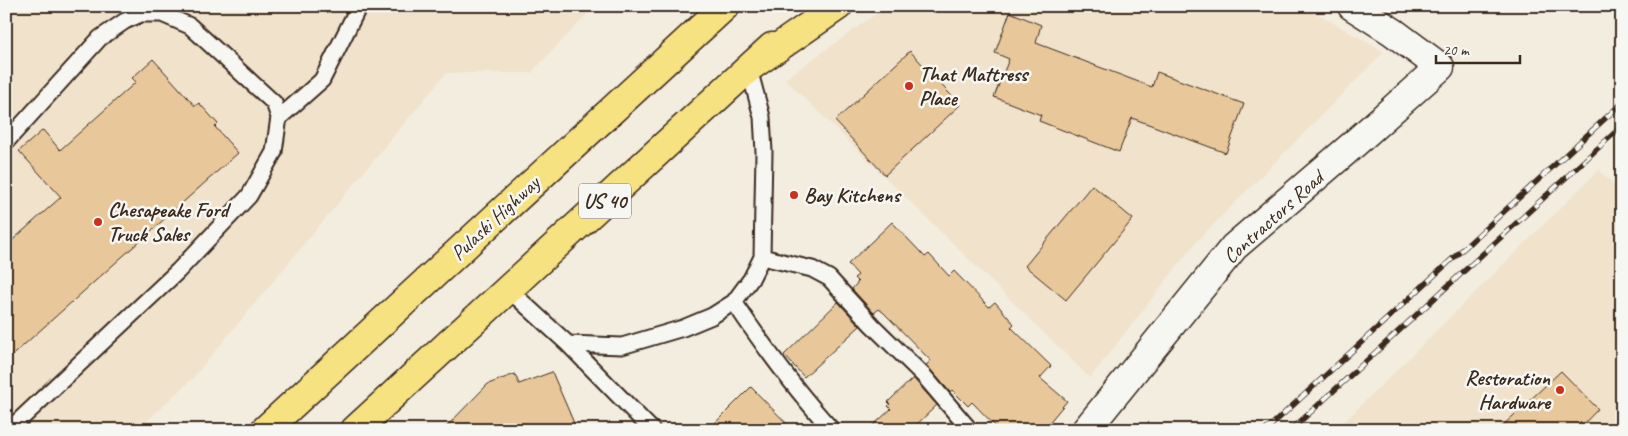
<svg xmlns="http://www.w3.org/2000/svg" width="1628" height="436" viewBox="0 0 1628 436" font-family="Caveat,sans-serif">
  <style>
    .built { fill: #f0e2cb }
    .building { fill: #e8c89a; stroke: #3b2a1e }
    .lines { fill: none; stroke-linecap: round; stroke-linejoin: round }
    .service-casing { stroke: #3b2a1e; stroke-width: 19 }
    .minor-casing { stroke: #3b2a1e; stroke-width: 31 }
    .trunk-casing { stroke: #3b2a1e; stroke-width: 31 }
    .motorway-casing { stroke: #3b2a1e; stroke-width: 31 }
    .service { stroke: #f6f6f2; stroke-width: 15 }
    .minor { stroke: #f6f6f2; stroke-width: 28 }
    .trunk { stroke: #f7e281; stroke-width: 28 }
    .motorway { stroke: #f7e281; stroke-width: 28 }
    .rail-casing { stroke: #3b2a1e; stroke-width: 5.5 }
    .rail { stroke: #f6f6f2; stroke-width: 4; stroke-dasharray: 11; stroke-linecap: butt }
    .poi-dot { fill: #c8321e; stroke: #f6f6f2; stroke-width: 2 }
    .labels { text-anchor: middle; stroke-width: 5; stroke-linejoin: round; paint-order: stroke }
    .shield { fill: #f6f6f2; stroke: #73675e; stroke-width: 1 }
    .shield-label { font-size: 20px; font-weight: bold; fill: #3b2a1e }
    .poi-label { font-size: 21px; font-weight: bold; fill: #3b2a1e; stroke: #f6f6f2; text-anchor: start }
    .street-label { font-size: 21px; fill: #3b2a1e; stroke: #f6f6f2 }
  </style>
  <rect width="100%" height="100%" fill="#f3ede0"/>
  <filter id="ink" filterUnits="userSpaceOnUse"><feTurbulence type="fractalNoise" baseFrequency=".02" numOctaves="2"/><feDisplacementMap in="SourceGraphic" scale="10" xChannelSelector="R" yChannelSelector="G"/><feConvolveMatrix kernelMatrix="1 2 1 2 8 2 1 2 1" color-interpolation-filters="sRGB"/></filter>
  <g filter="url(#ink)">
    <!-- built -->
    <path class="built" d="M6 6H595L531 73H446L192 379 137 430H6Z
      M887 6H1295L1316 13 1384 52 1196 242 1090 378 785 79Z
      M1599 170 1622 193V430H1336Z"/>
    <!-- building -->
    <path class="building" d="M1010 12 1041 25 1036 43 1152 87 1157 72 1244 104 1226 153 1132 118 1119 152 1039 121 1041 115 994 97 1009 59 995 53Z
      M910 51 960 105 885 175 835 121Z
      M153 59 195 106 199 103 218 124 215 127 238 153 6 361V246L61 197 19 151 43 130 60 150 136 82 132 78Z
      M1092 185 1133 219 1066 300 1025 266Z
      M892 222 925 257 929 254 949 276 954 271 989 307 995 302 1014 324 1011 327 1051 366 1040 378 1067 401 1043 430H999L972 402 968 406 952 390 950 392 926 365 931 361 884 313 879 309 874 313 852 289 858 282 854 278 858 275 848 264Z
      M838 302 860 326 804 377 784 355Z
      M1561 371 1598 409 1578 430H1498Z
      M552 372 577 430H443L488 384 515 374 519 384Z
      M913 378 937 405 911 430H868L891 409 888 406 890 404 888 402Z
      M751 387 793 430H708Z"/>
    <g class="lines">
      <!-- service casing -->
      <g class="service-casing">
        <path id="service" d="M279 118 322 80 359 6
          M6 142 100 38 125 21 141 14H162L190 26 274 103 279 117 274 152 249 196 178 271 9 430
          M762 257 812 269 829 278 872 325 924 376 970 430
          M508 289 568 344 622 346 683 328 712 316 734 302 751 279 762 257 764 152 762 117 749 69
          M734 302C764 347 795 390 832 430
          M568 344 652 430"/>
      </g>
      <!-- minor casing -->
      <g class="minor-casing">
        <path id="minor" d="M1086 430 1234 247 1354 144 1440 67 1393 32 1352 6"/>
      </g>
      <!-- trunk casing -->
      <g class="trunk-casing">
        <path id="trunk" d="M265 430 725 6
          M355 430 772 47"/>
      </g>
      <!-- motorway casing -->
      <g class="motorway-casing">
        <path id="motorway" d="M754 64 838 6"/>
      </g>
      <!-- service -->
      <use href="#service" class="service"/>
      <!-- minor -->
      <use href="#minor" class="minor"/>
      <!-- trunk -->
      <use href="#trunk" class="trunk"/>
      <!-- motorway -->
      <use href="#motorway" class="motorway"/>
      <!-- rail casing -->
      <g class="rail-casing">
        <path id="rail" d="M1266 430 1622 103
          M1291 430 1622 126"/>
      </g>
      <!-- rail -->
      <use href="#rail" class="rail"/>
    </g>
  </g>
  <!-- markers -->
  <g class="poi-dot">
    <circle cx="909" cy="86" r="5"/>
    <circle cx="794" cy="195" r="5"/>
    <circle cx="98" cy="222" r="5"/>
    <circle cx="1560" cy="390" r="5"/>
  </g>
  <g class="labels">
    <!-- shield labels -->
    <rect class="shield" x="579" y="183.5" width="52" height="35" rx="4"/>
    <g class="shield-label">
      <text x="605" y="208">US 40</text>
    </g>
    <!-- poi labels -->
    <g class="poi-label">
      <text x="919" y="81">That Mattress<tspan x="919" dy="24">Place</tspan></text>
      <text x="804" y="202">Bay Kitchens</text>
      <text x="108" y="217">Chesapeake Ford<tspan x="108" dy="24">Truck Sales</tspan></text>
      <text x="1550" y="385" text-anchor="end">Restoration<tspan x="1550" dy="24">Hardware</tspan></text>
    </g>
    <!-- street labels -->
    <g class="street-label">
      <text transform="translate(1273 217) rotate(-42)" y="7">Contractors Road</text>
      <text transform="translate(495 218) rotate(-43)" y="7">Pulaski Highway</text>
    </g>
  </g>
  <!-- margin -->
  <rect width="1628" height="436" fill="none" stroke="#f6f6f2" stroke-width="25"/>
  <rect x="12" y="12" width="1603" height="411" fill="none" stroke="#3b2a1e" stroke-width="2" filter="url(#ink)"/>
  <!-- scale -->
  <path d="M1436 55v8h84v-8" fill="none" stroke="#3b2a1e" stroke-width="2.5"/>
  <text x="1443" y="55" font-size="15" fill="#3b2a1e" stroke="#f6f6f2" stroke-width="4" paint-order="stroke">20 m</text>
</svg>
